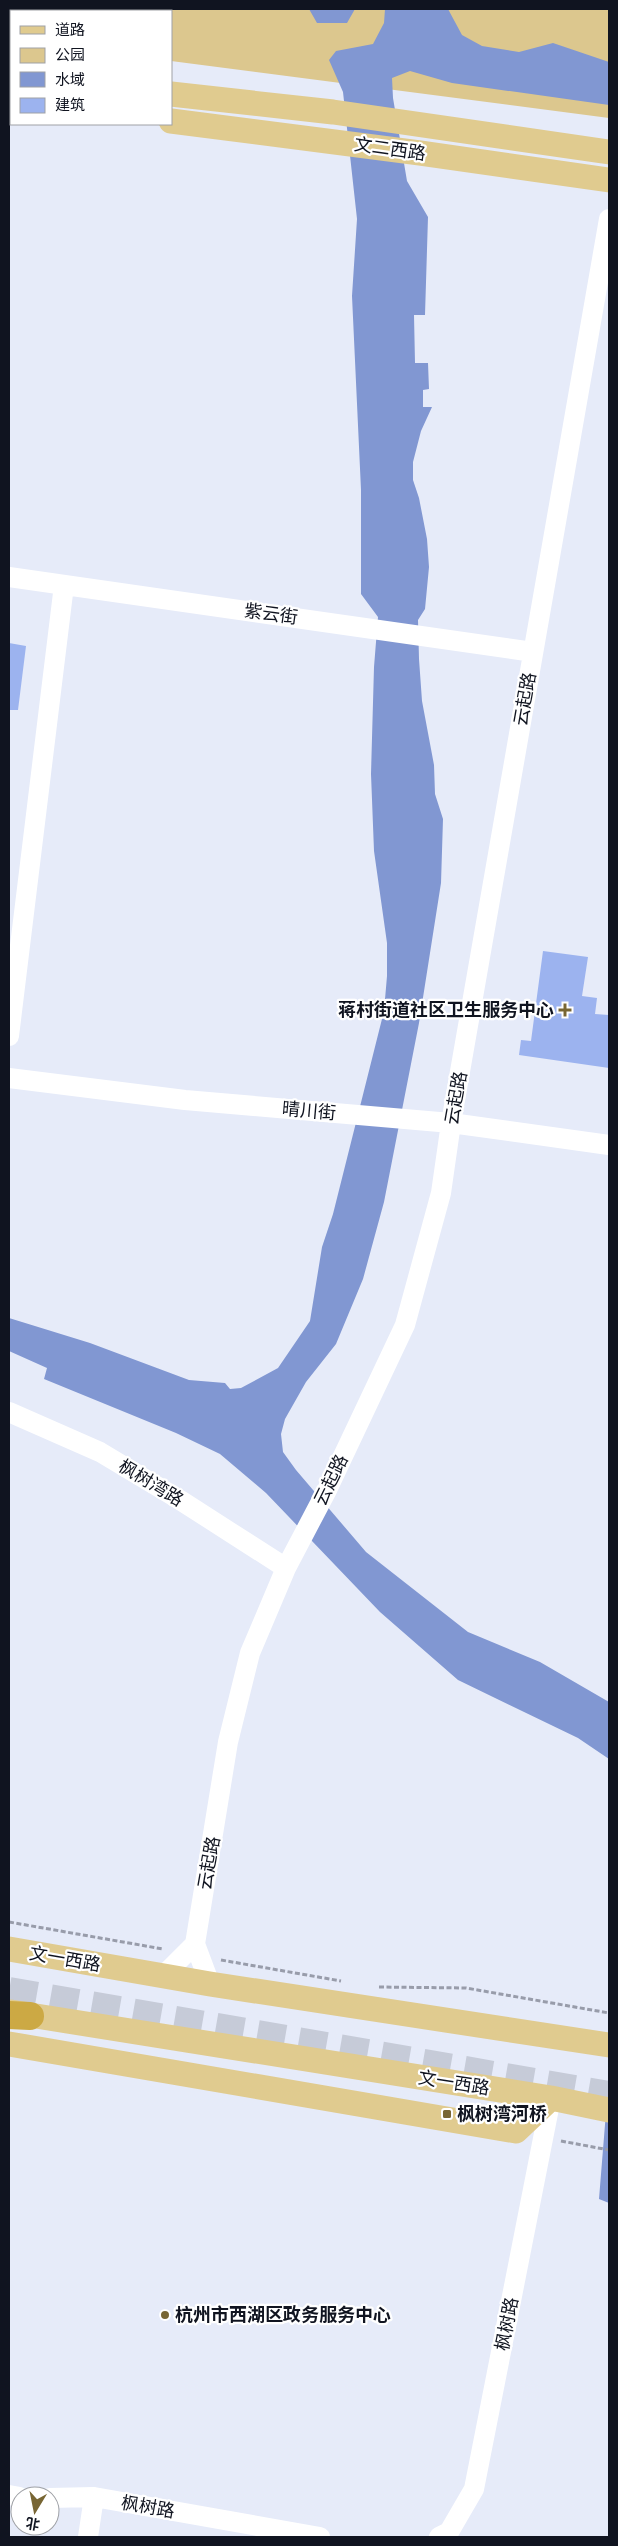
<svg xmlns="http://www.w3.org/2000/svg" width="618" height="2546" viewBox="0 0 618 2546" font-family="'Fira Sans Condensed','Noto Sans SC',sans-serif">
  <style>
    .green { fill: #dcc78e }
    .water { fill: #8197d2 }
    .building { fill: #9cb3ef }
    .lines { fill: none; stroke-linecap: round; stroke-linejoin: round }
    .highway-tunnel { stroke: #c6cbd8; stroke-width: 28; stroke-dasharray: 28 14; stroke-linecap: butt }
    .path { stroke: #989caa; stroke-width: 3; stroke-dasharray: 5 2.5; stroke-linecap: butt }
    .minor { stroke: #fff; stroke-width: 20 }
    .major { stroke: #e0cb8f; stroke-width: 25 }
    .highway { stroke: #cca944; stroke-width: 28 }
    .poi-dot { fill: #786634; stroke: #fff; stroke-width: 2 }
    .labels { text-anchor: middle; stroke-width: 4.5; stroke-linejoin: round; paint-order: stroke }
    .street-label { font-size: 18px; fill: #101420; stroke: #fff }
    .poi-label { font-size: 18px; font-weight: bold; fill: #101420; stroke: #fff; text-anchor: start }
  </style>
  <rect width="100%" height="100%" fill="#e6ebf9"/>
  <!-- green -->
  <path class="green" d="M9 9H609V118L171 61V11H11V42L9 41Z"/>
  <!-- water -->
  <path class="water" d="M309 9H355L347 23H317Z
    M385 9H448L462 35 482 46 519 52 553 43 609 62V105L452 83 410 71 392 78 393 98 407 181 428 217 425 315H414L415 363H428L429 389 423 390V407H432L421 431 413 462V480L419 498 427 539 429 567 425 609 418 620 419 659 422 701 434 765 435 794 443 819 441 883 419 1023 384 1202 363 1279 336 1344 306 1382 285 1419 281 1434 283 1452 296 1470 366 1552 468 1632 540 1662 609 1702V1759L578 1738 458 1680 380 1612 266 1493 220 1454 176 1433 44 1379 47 1368 9 1351V1318L90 1343 189 1380 225 1383 230 1389 241 1388 278 1368 310 1321 322 1247 333 1214 384 1011 387 976V943L374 851 371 774 374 667 378 617 361 594V490L352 296 357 219 343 92 329 60 336 51 373 44 384 23Z
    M609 2075V2203L599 2199Z"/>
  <!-- building -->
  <path class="building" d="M9 643 26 646 18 710H9Z
    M543 951 588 957 582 996 597 998 595 1014 609 1015V1068L519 1055 521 1040 531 1041Z"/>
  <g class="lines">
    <!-- highway-tunnel -->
    <path class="highway-tunnel" d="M9 1991 609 2095"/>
    <!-- path -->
    <path class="path" d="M9 1922 163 1949
      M221 1960 341 1981
      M379 1987 466 1988 609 2013
      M561 2141 609 2150"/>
    <!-- minor -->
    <path class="minor" d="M9 577 533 652
      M9 1036 64 585
      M9 1078 185 1100 451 1123 609 1145
      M9 1412 100 1452 180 1500 286 1568
      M163 1976 195 1944
      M210 1984 195 1944 228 1742 250 1653 286 1568 327 1490 405 1325 441 1193 451 1123 609 219
      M9 2495 20 2497
      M50 2498 94 2497
      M88 2537 94 2497 320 2537
      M439 2537 449 2532 474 2489 551 2098"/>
    <!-- major -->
    <path class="major" d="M9 73H11
      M171 94 333 112 609 152
      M9 101 11 102
      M171 121 420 153 609 180
      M9 1949 210 1984 609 2045
      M11 2012 551 2098 609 2110
      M9 2044 516 2131 551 2098"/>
    <!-- highway -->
    <path class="highway" d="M9 2015 30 2016"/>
  </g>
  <!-- markers -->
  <g class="poi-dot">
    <path d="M562.5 1002.5h5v5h5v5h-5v5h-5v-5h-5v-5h5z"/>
    <rect x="442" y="2109" width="10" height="10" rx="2.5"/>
    <circle cx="165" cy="2315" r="5"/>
  </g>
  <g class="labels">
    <!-- street labels -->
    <g class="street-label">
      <text transform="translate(390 149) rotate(8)" y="6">文二西路</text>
      <text transform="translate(271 614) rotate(8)" y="6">紫云街</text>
      <text transform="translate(525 699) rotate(-80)" y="6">云起路</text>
      <text transform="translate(456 1098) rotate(-80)" y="6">云起路</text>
      <text transform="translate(309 1111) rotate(5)" y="6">晴川街</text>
      <text transform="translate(331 1480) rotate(-64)" y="6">云起路</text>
      <text transform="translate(151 1483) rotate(31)" y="6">枫树湾路</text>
      <text transform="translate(209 1863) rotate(-80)" y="6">云起路</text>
      <text transform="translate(65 1959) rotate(10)" y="6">文一西路</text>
      <text transform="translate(454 2083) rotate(9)" y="6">文一西路</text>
      <text transform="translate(507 2324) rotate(-79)" y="6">枫树路</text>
      <text transform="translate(148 2507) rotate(10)" y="6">枫树路</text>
    </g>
    <!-- poi labels -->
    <g class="poi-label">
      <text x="554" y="1016" text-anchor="end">蒋村街道社区卫生服务中心</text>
      <text x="457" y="2120">枫树湾河桥</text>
      <text x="175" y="2321">杭州市西湖区政务服务中心</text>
    </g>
  </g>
  <!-- border -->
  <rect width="618" height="2546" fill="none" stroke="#101420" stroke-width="20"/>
  <!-- legend -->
  <rect x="10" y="10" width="162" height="115" fill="#ffffff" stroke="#9fa1a6"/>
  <rect x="20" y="26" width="25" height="8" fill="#e0cb8f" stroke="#9fa1a6"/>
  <text x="55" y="35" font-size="15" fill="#101420">道路</text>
  <rect x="20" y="48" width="25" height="15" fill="#dcc78e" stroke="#9fa1a6"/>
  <text x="55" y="60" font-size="15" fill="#101420">公园</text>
  <rect x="20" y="72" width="25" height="15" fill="#8197d2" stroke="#9fa1a6"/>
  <text x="55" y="85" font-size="15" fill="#101420">水域</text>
  <rect x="20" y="98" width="25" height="15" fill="#9cb3ef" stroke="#9fa1a6"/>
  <text x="55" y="110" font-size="15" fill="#101420">建筑</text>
  <!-- north arrow -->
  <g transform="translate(35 2511) rotate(190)"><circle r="24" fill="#ffffff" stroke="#9fa1a6"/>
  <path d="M0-4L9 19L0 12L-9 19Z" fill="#786634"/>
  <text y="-8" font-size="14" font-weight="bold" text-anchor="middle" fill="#101420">北</text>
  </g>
</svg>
